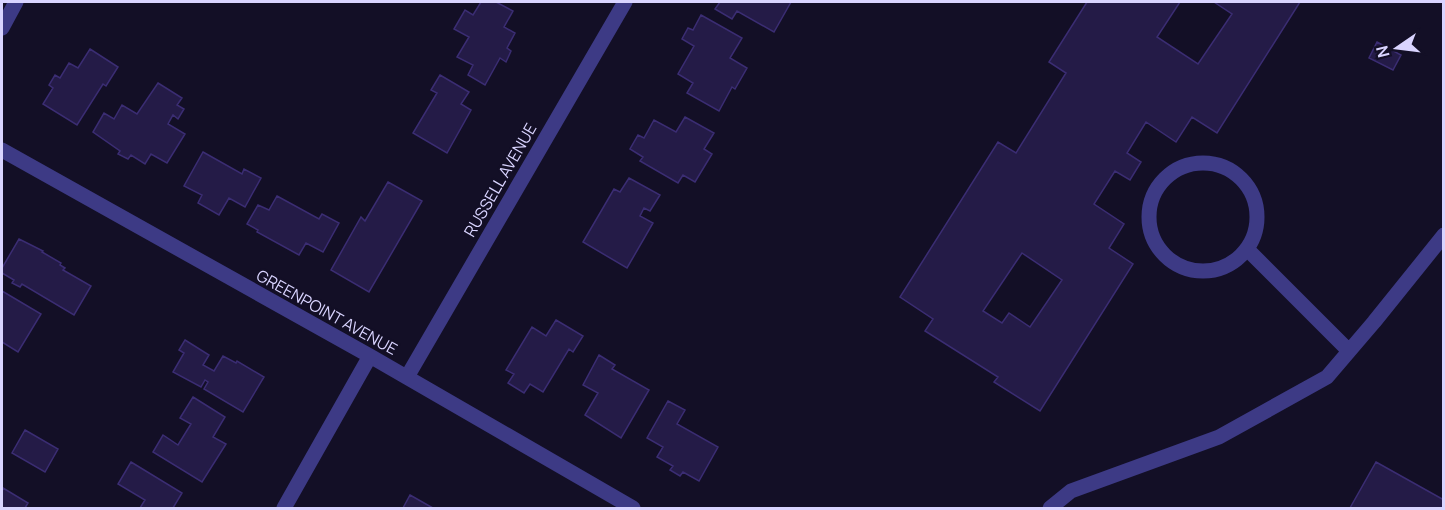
<svg xmlns="http://www.w3.org/2000/svg" width="1445" height="510" viewBox="0 0 1445 510" font-family="Manrope,sans-serif">
  <style>
    .building { fill: #241b47; stroke: #3b2d73; stroke-width: 1.5; fill-rule: evenodd }
    .lines { fill: none; stroke-linecap: round; stroke-linejoin: round }
    .minor { stroke: #3d3a85; stroke-width: 15 }
    .labels { text-anchor: middle; stroke-width: 4.5; stroke-linejoin: round; paint-order: stroke }
    .street-label { font-size: 16px; fill: #d9d4ff; stroke: #130f26 }
  </style>
  <rect width="100%" height="100%" fill="#130f26"/>
  <!-- building -->
  <path class="building" d="M481 2H496L513 11 504 27 515 33 507 48 511 51 506 62 500 58 485 85 468 75 473 65 457 57 469 37 454 29 465 10 473 15Z
    M720 2H791L774 32 737 11 732 19 715 9Z
    M1087 2H1180L1157 37 1198 64 1232 14 1214 2H1300L1217 133 1192 117 1176 142 1146 122 1127 153 1141 162 1130 180 1115 171 1094 204 1124 224 1109 248 1133 264 1040 411 994 382 998 377 925 331 933 319 900 297 998 142 1016 153 1066 73 1049 62ZM1022 253 1062 280 1030 327 1009 313 1002 323 983 311Z
    M701 15 742 38 730 58 747 68 735 89 732 87 719 111 687 93 693 83 678 74 694 46 682 39 688 28 693 30Z
    M1377 42 1401 55 1393 70 1369 58Z
    M90 49 118 67 106 86 103 84 77 125 43 104 53 88 49 85 55 75 60 78 69 63 78 68Z
    M440 75 469 92 461 104 471 110 447 153 413 133 437 93 431 90Z
    M158 83 182 98 177 105 184 109 178 119 173 115 168 124 185 134 167 163 151 154 145 164 131 155 128 159 118 154 120 151 93 132 104 113 114 119 122 105 137 114Z
    M685 117 714 133 704 149 712 154 695 182 683 175 678 183 640 161 643 157 630 149 638 135 644 138 654 120 676 132Z
    M203 152 242 174 244 169 261 178 245 207 229 198 219 215 198 203 202 195 184 186Z
    M629 178 660 195 650 211 644 208 640 216 653 223 627 268 583 242 614 189 620 192Z
    M388 182 422 201 369 292 331 270 361 217 365 221Z
    M277 196 319 219 322 214 339 223 323 252 306 243 299 255 257 232 258 230 247 224 258 205 269 210Z
    M19 239 43 251 42 252 61 263 60 265 65 268 63 270 91 286 74 315 22 284 20 287 12 283 14 280 2 273V268Z
    M2 291 41 314 18 352 2 342Z
    M556 320 583 336 573 352 569 349 543 392 530 384 524 393 508 383 514 374 506 370 532 327 546 336Z
    M185 340 209 355 203 365 214 371 223 356 236 363 237 361 264 377 243 412 204 389 208 382 205 380 201 387 173 372 184 353 179 350Z
    M599 355 615 365 612 369 649 390 621 438 585 415 598 393 583 385Z
    M193 397 225 417 213 437 226 444 202 482 153 452 163 435 178 445 191 424 180 418Z
    M668 401 685 410 677 424 718 447 699 481 683 472 680 476 670 470 673 466 657 457 663 447 647 438Z
    M25 430 58 449 45 472 12 453Z
    M131 462 182 493 173 508H140L145 500 118 484Z
    M1376 462 1444 500V508H1350Z
    M3 488 28 503 25 508H2V492Z
    M410 495 433 508H403Z"/>
  <g class="lines">
    <!-- minor -->
    <path class="minor" d="M2 28 16 2
      M2 150 370 356 633 508
      M1149 217a54 54 0 1 1 108 0a54 54 0 1 1-108 0Z
      M1247 249 1349 351
      M407 377 625 2
      M284 508 370 356
      M1050 508 1071 491 1219 437 1327 377 1374 322 1444 235"/>
  </g>
  <g class="labels">
    <!-- street labels -->
    <g class="street-label">
      <text transform="translate(500 180) rotate(-60)" y="6">RUSSELL AVENUE</text>
      <text transform="translate(327 312) rotate(29)" y="6">GREENPOINT AVENUE</text>
    </g>
  </g>
  <!-- border -->
  <rect width="1445" height="510" fill="none" stroke="#d9d4ff" stroke-width="6"/>
  <!-- north arrow -->
  <g transform="translate(1397 48) rotate(256)" stroke="#130f26" stroke-width="4.5" paint-order="stroke">
  <path d="M0-4.5L10 22L0 15L-10 22Z" fill="#d9d4ff"/>
  <text y="-9" font-size="16" font-weight="bold" text-anchor="middle" fill="#d9d4ff">N</text>
  </g>
</svg>
